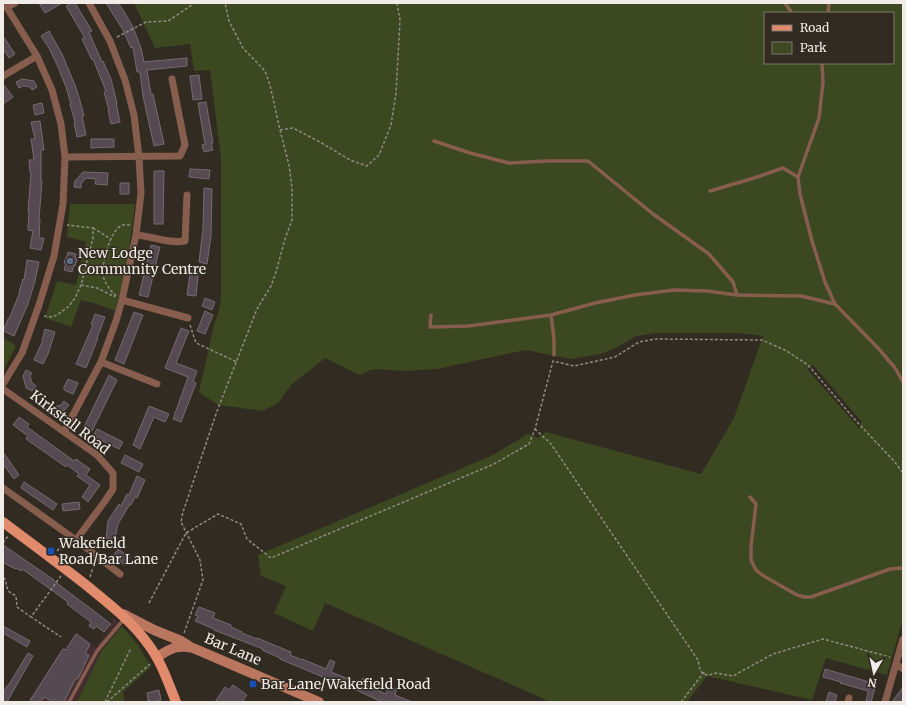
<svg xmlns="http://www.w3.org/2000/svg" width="906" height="705" viewBox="0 0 906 705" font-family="Merriweather,serif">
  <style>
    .industrial { fill: #422e2f }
    .green { fill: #3b4820; fill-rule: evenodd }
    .building { fill: #554a51; stroke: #766a71 }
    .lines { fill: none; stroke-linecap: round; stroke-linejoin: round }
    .path { stroke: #918b83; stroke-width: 1.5; stroke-dasharray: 3 2; stroke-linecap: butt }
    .service { stroke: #875d4e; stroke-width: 3.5 }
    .minor { stroke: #875d4e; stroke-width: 7 }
    .secondary { stroke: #ba765f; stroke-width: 10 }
    .primary { stroke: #e18a6c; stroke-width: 10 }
    .service-dot { fill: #5c6f8a; stroke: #322b22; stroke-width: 1.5 }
    .transit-dot { fill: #1a4fb4; stroke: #322b22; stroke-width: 1.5 }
    .labels { text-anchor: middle; stroke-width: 3; stroke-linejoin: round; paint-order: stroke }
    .poi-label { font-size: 14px; fill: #f1ece7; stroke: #322b22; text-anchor: start }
    .street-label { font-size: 14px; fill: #f1ece7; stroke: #322b22 }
  </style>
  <rect width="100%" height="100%" fill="#322b22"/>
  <!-- industrial -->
  <path class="industrial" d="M113 618 122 626 102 650 77 702H28L63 647 65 648 76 632 96 647 110 628Z"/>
  <!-- green -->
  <path class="green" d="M134 3H903V619L887 675 826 658 812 700 707 676 687 702H551L325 603 313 631 274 613 286 586 261 576 258 555 493 455 528 434 538 438 546 432 701 474 734 418 763 336 739 333H657L636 336 616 348 601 354 571 359 525 350 437 369 406 371 373 369 360 375 325 358 291 385 279 402 263 411 218 405 199 392 214 325 219 310 221 298V158L210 70 194 71 190 44 155 48ZM765 13H893V63H765ZM813 365 861 421 860 429 807 369Z
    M70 204H135C131 240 125 276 115 311L97 304 81 300 71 327 45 318 57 281 76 285 86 242 67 237Z
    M3 337 16 346 3 372Z
    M122 626 138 645 151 667 123 692 125 702H77L102 650Z"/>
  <!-- building -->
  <path class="building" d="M39 3H62L45 13Z
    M72 3H75L92 31 89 32 102 62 103 61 111 79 117 103H116L120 122 111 124 108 110H109L104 92 106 91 93 59 92 60 82 39 85 38 66 6Z
    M106 3H118L123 10 133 27 141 48 144 62 187 58V66L147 70 151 94H153L164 144 154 146 143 96 140 72H137L133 47 131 48 123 30Z
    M49 31 62 54 75 85 79 97 84 116H82L86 135 77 137 74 123 75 122 70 104H71L66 87 58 67 49 48 41 36Z
    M3 36 15 54 9 58 3 49Z
    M199 75 202 99 193 100 190 76Z
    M22 79 34 81 37 87 32 90 30 87 23 86 19 88 16 82Z
    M3 84 13 97 3 104Z
    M206 102 213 143H211L213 150 204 152 202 145 205 144 198 103Z
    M42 103 44 113 35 115 33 105Z
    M40 121 44 150H41V181H42L39 219H40L39 238H44L41 250 30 248 33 231 28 230 29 212H28L31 172H30L29 160H34L31 139H35L31 122Z
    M91 139H114V147L91 148Z
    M190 169 210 170 209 179 189 177Z
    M154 171H164L163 224H154Z
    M83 172 108 173 107 185 95 184 96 179 86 178 81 184V188L74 187 75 181Z
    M120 183H129V194H120Z
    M204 188 212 189 211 236 207 264 199 262 203 229Z
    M151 245 160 247 148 297 139 295Z
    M68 252 76 254 75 259H77L75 266 74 265 72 272 64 270 66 263H64L66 257H67Z
    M27 260 39 262 35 281 28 304 14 336 3 331 8 319H9L20 292H19L23 279 24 280Z
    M191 266 199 267 196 296 187 295Z
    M205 298 215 302 212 310 202 306Z
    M205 311 213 315 205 334 197 331Z
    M134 312 143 315 124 364 115 360Z
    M95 314 105 317 97 338H98L86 368 76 364 93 325 91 324Z
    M181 328 189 331 176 363 197 371 193 382 196 383 181 422 173 419 188 377 165 368Z
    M45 329 55 332 48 354 43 364 34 360 43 340H42Z
    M26 370 32 373 30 376 32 383 36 386 32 391 26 388 23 376Z
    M109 375 117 380 92 431 84 427Z
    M68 379 78 383 73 394 64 390V387Z
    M64 401 69 405 65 410 53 414 48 410 51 405 54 407 61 405Z
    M149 406 169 414 165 422 154 417 140 449 133 445Z
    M19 417 29 424 27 427 74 461 76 459 90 469 86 475 100 485 88 502 82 497 90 485 77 476 79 474 67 465 66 467 26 439 28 436 13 425Z
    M97 429 123 442 119 449 93 436Z
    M3 452 19 475 14 479 3 464Z
    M125 455 143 464 139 472 121 463Z
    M137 476 145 480 137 498 135 497 131 505 130 504 118 524 115 539 106 538 108 521 119 504 121 506 127 494 129 495Z
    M24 482 57 504 53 510 21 488Z
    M79 502 80 509 63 511 62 504Z
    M3 545 54 580V581L111 624 104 632 96 626 94 629 89 626 91 622 67 604 68 602 28 573 22 569 21 571 16 568 15 569 12 567H11L3 562Z
    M118 549 130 557 125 565 113 557Z
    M199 607 215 613 213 618 231 625V627L242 632V633L257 639V638L291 652 290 655 302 660V659L326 669 330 660 335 662 331 672 361 684 363 678 369 680 367 686 386 694 389 686 397 689 395 695 412 702H382L354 689V690L287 662 280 659V658L262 650 263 649 214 630V629L195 621 198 616 195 615Z
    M3 626 30 641 27 647 3 633Z
    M76 634 90 644 85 654 89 655 78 679 76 678 64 702H54L44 697 41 702H29L63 649 66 650Z
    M28 653 33 656 7 702H3V693L7 686H8Z
    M825 669 876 684 871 702H866L868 691 840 683 841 682 823 677Z
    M233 685 247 695 242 702H215L225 687 229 690Z
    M903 687V702H892Z
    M159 690 161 700 153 702H150V700L148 701 147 693Z
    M829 692 837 695 835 702H826Z"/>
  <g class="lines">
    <!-- path -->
    <path class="path" d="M117 37 146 22 168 21 195 3
      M280 130 293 128 320 142 350 160 367 166 379 155 391 125 396 93 400 20 397 3
      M93 228 111 239
      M90 253 105 257
      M81 285 97 288 115 297
      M116 296C110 290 104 283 103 274 102 263 110 231 121 226 124 224 127 225 130 225
      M44 316 52 317 57 315 68 307 75 298 81 285 93 238V228L67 225
      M190 325 196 343 237 362
      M535 429 551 444 698 660 700 670 703 674 708 675 716 673 733 676 773 654 823 639 890 657
      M3 543 8 536
      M57 551 65 542
      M61 576 31 617 61 637
      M90 577 94 564
      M3 578 5 579 8 591 16 596 17 607 31 617
      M149 603 186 533 218 514 241 524 247 539 271 558 494 464 529 444 535 429 553 361 574 366 615 357 639 342 656 339 762 340 785 350 808 365 857 422 894 461 903 473
      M184 633 203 580 200 560 181 522 183 512 217 411 257 309 271 286 276 272 285 239 292 220V188L289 165 280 130 270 85 265 71 243 48 229 21 225 3
      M105 702 131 648
      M107 702 150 664
      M681 702 705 671"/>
    <!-- service -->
    <path class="service" d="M785 3 792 13
      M828 13 829 3
      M822 63 823 82 819 118 798 177 800 194 812 241 825 282 835 304
      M434 141 470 153 509 163 548 161H588L653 214 709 254 733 282 737 295
      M710 191 754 178 783 168 798 177
      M431 315 430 327 468 326 551 315 595 303 635 295 674 290 707 291 737 295 801 296 835 304 878 348 895 368 903 382
      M551 315 554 339V355
      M750 497 756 504 751 547V560L756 570 762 575 797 595 804 597H811L890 569 903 568
      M69 702 97 651 124 619"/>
    <!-- minor -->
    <path class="minor" d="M7 7 15 3
      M3 76 37 56
      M65 157 180 156 185 145 172 79
      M136 235C152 236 169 244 185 241L187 195
      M122 300 188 318
      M101 362 157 384
      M3 384 22 353 39 305 54 256 63 204 65 157 61 124 52 90 37 56 4 3
      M3 389 97 455 113 473V489L105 501 76 540
      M64 432 101 362 116 321 122 300 136 235 141 193 139 157 134 115 125 80 110 41 89 3
      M3 488 76 540 120 574
      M896 664 903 669
      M848 702 849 698
      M885 702 903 639"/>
    <!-- secondary -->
    <path class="secondary" d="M123 614 154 630 181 641 189 646
      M157 657C170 649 177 644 193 648L319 702"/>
    <!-- primary -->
    <path class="primary" d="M3 522C32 544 62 566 91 589 112 606 132 622 148 644 161 661 168 682 176 702"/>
  </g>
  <!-- markers -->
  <circle class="service-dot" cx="70" cy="261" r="4"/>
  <g class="transit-dot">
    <rect x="47" y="547" width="8" height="8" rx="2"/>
    <rect x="249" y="680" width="8" height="8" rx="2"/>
  </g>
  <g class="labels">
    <!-- poi labels -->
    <g class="poi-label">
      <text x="78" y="258">New Lodge<tspan x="78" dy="16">Community Centre</tspan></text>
      <text x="59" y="548">Wakefield<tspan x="59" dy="16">Road/Bar Lane</tspan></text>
      <text x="261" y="689">Bar Lane/Wakefield Road</text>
    </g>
    <!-- street labels -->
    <g class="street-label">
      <text transform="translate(70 422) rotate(37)" y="5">Kirkstall Road</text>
      <text transform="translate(233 649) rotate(23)" y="5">Bar Lane</text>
    </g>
  </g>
  <!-- border -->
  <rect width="906" height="705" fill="none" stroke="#f1ece7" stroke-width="8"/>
  <!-- legend -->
  <rect x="764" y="12" width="130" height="52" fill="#322b22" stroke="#7e7871"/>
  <rect x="772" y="25" width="20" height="6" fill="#e18a6c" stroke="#7e7871"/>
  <text x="800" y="32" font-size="12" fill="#f1ece7">Road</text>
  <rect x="772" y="42" width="20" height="12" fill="#3b4820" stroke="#7e7871"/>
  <text x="800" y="52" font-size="12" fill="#f1ece7">Park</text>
  <!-- north arrow -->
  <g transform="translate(874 673) rotate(189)" stroke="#322b22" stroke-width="3" paint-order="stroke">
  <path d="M0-3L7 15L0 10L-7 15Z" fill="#f1ece7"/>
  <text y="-6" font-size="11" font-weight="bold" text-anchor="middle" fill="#f1ece7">N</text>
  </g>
</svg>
